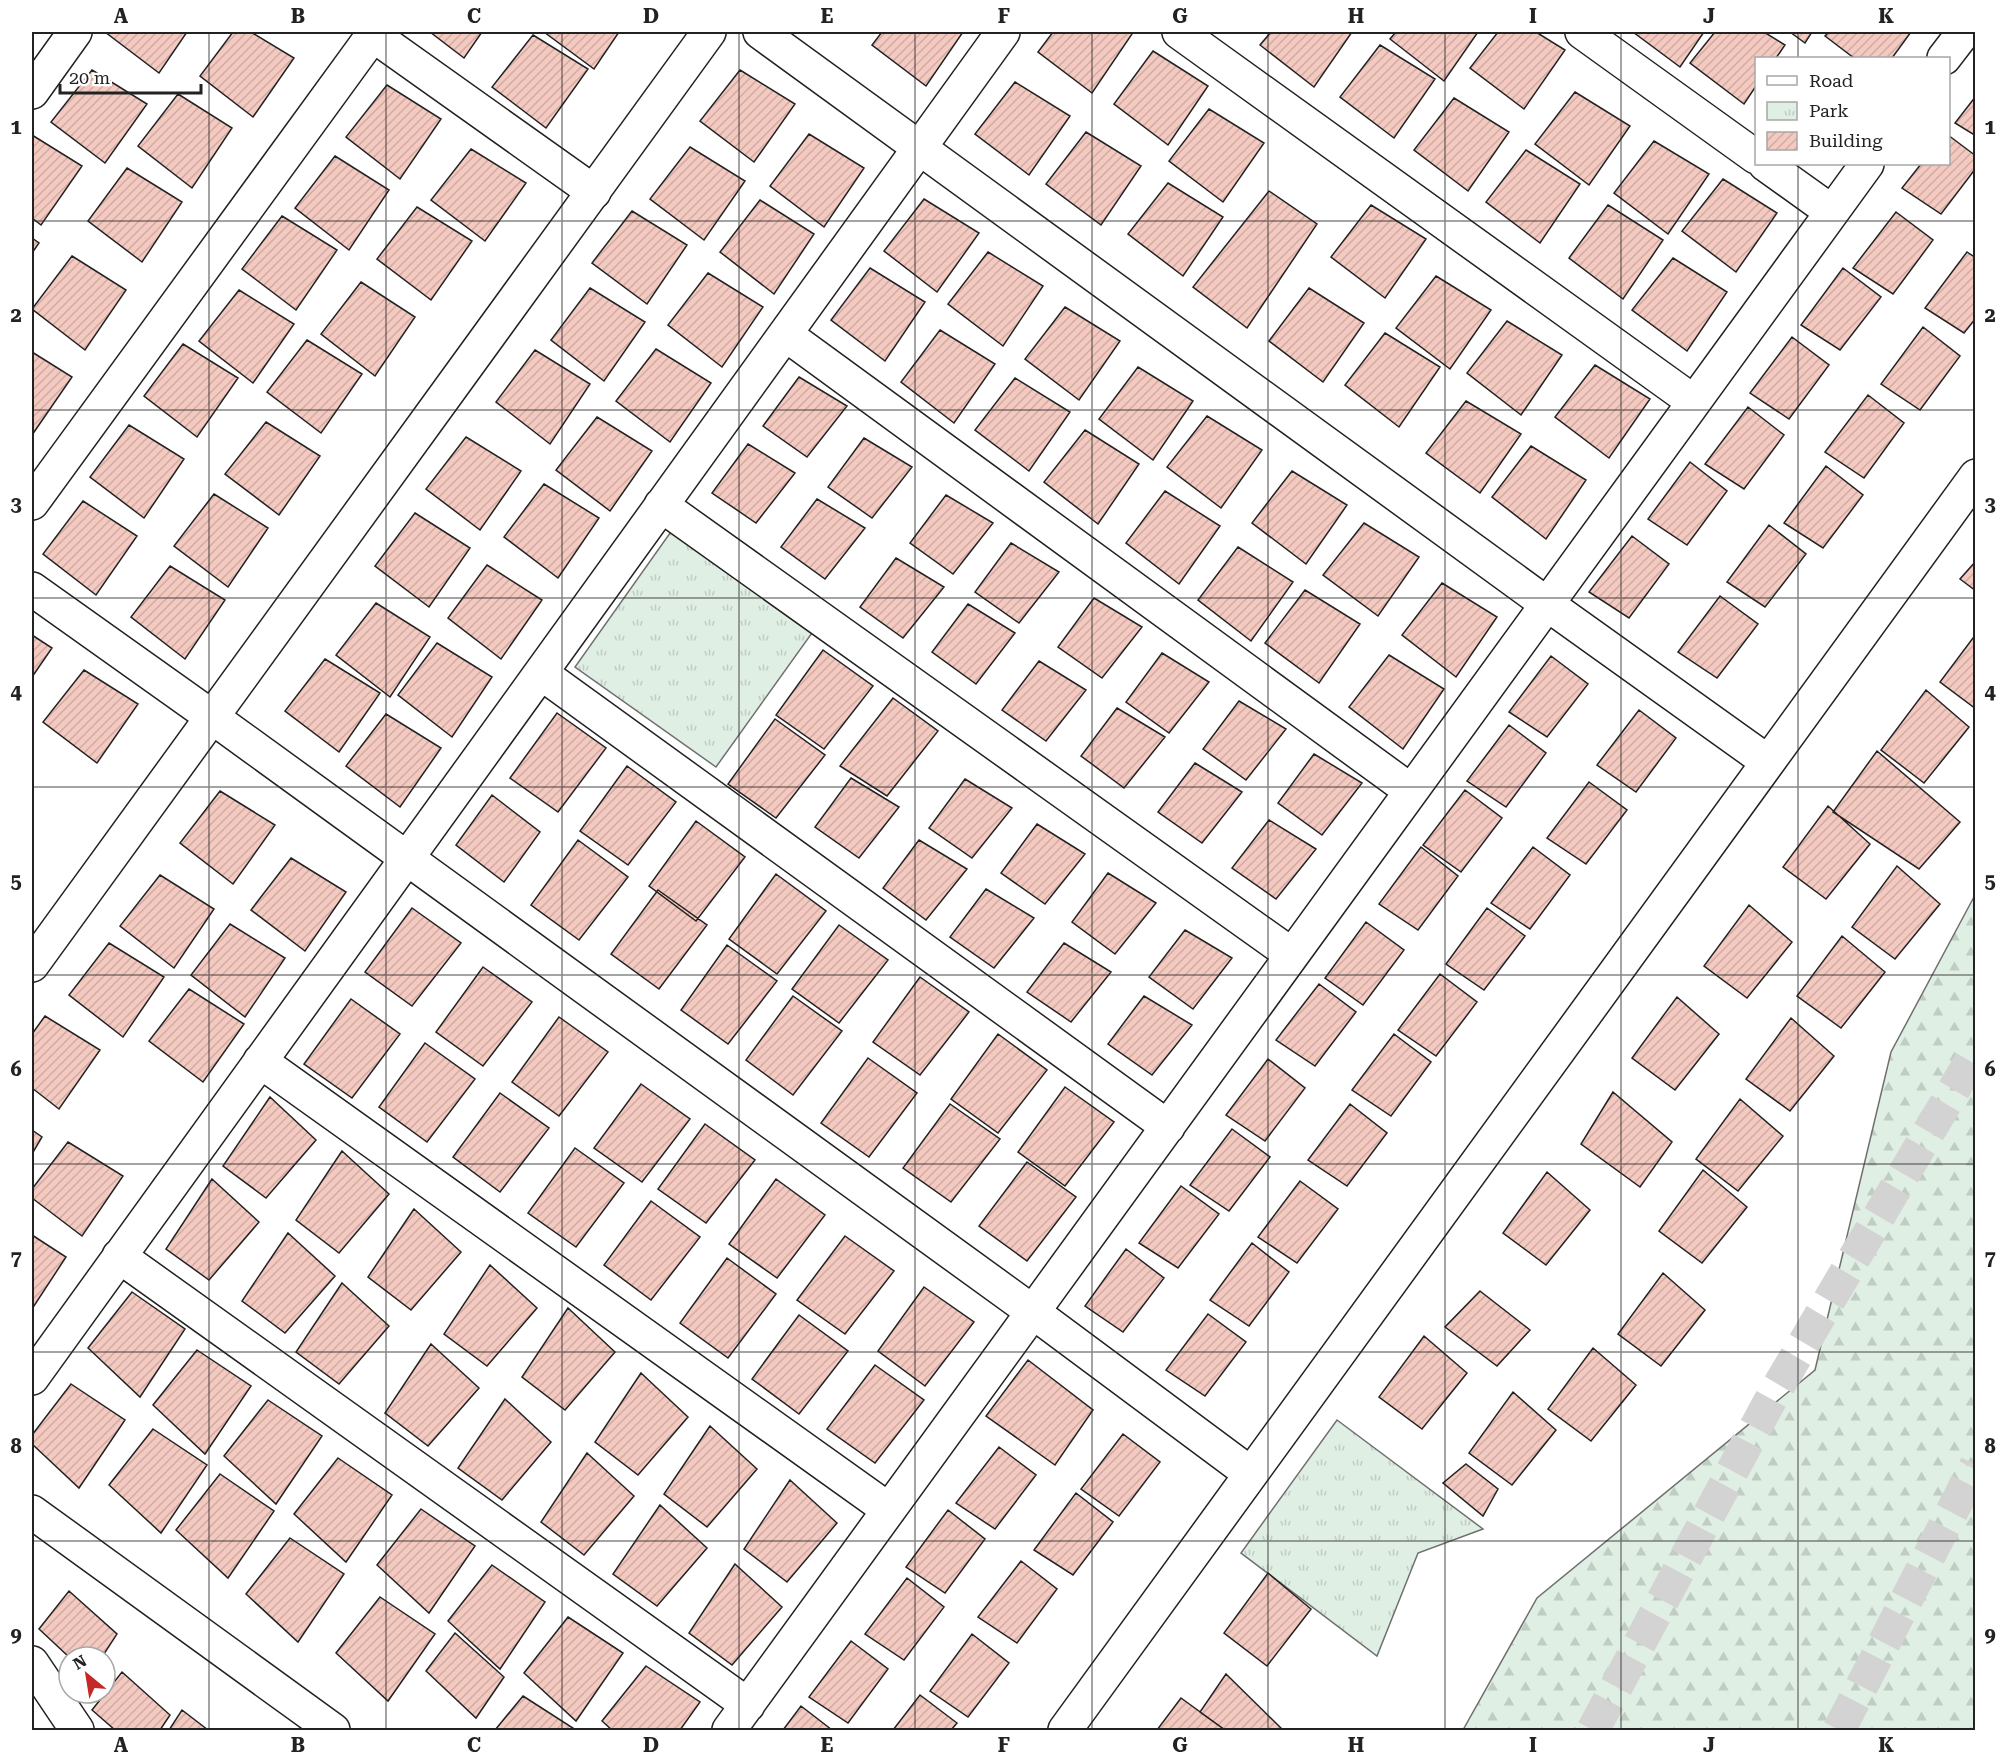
<svg xmlns="http://www.w3.org/2000/svg" width="2007" height="1762" viewBox="0 0 2007 1762" font-family="'Roboto Serif',serif">
  <style>
    .forest { fill: url(#forest-firs); stroke: #6f6f6f; stroke-width: 1.5 }
    .park { fill: url(#park-tufts); stroke: #6f6f6f; stroke-width: 1.5 }
    .building { fill: url(#building-hatch); stroke: #222; stroke-width: 1.5 }
    .lines { fill: none; stroke-linecap: round; stroke-linejoin: round }
    .highway-tunnel { stroke: #d3d3d3; stroke-width: 33; stroke-dasharray: 33 16; stroke-linecap: butt }
    .street-casing { stroke: #222; stroke-width: 36 }
    .secondary-casing { stroke: #222; stroke-width: 36 }
    .street { stroke: #fff; stroke-width: 33 }
    .secondary { stroke: #fff; stroke-width: 33 }
    .grid { fill: none; stroke: #222; stroke-width: 1.5; stroke-opacity: 0.55 }
    .neatline { fill: none; stroke: #222; stroke-width: 2 }
    .grid-label { font-size: 20px; text-anchor: middle; font-weight: bold; fill: #222 }
  </style>
  <defs>
    <pattern id="forest-firs" width="22" height="20" patternUnits="userSpaceOnUse" patternTransform="scale(1.5)"><rect width="22" height="20" fill="#e0efe3"/><path d="M5 1l3.5 6h-7zM16 11l3.5 6h-7z" fill="#c0cdc2"/></pattern>
    <pattern id="park-tufts" width="24" height="20" patternUnits="userSpaceOnUse" patternTransform="scale(1.5)"><rect width="24" height="20" fill="#e0efe3"/><path d="M3 7l-1-3M5 7V3M7 7l1-3M15 17l-1-3M17 17v-4M19 17l1-3" fill="none" stroke="#c0cdc2"/></pattern>
    <pattern id="building-hatch" width="6" height="6" patternUnits="userSpaceOnUse" patternTransform="scale(1.5)"><rect width="6" height="6" fill="#f3c9c0"/><path d="M-1 1l2-2M0 6l6-6M5 7l2-2" fill="none" stroke="#d0aca5"/></pattern>
  </defs>
  <rect width="100%" height="100%" fill="#fff"/>
  <!-- forest -->
  <path class="forest" d="M1975 895V1730H1463L1537 1598 1815 1370 1891 1052Z"/>
  <!-- park -->
  <path class="park" d="M675 526 817 626 716 767 575 667Z
    M1337 1420 1483 1529 1418 1553 1377 1656 1241 1553Z"/>
  <!-- building -->
  <path class="building" d="M105 32H187L159 73Z
    M233 32H251L294 58 253 117 200 76Z
    M430 32H482L464 58Z
    M544 32H619L594 69Z
    M882 32H963L926 86 872 45Z
    M1053 32H1129L1132 34 1092 93 1038 52Z
    M1271 32H1352L1314 87 1260 45Z
    M1396 32H1478L1444 81 1390 39Z
    M1498 32H1536L1565 50 1524 109 1470 68Z
    M1633 32H1704L1680 67Z
    M1715 32H1764L1785 45 1776 58H1756V86L1744 104 1690 63Z
    M1790 32H1812L1805 43Z
    M1829 32H1911L1892 58H1854L1825 36Z
    M533 35 588 69 546 128 492 87Z
    M1380 45 1435 79 1394 138 1340 97Z
    M1153 51 1208 86 1168 145 1114 104Z
    M92 70 147 104 105 163 51 122Z
    M740 70 795 104 754 162 700 121Z
    M1015 82 1070 116 1029 175 975 134Z
    M387 85 441 119 400 179 346 137Z
    M1575 92 1630 126 1589 185 1535 144Z
    M178 94 232 128 192 188 138 146Z
    M1976 96V136L1955 123Z
    M1454 98 1509 132 1468 191 1414 150Z
    M1209 109 1264 143 1223 202 1169 161Z
    M1086 132 1141 166 1101 225 1046 184Z
    M809 134 864 168 824 227 770 186Z
    M32 135 82 166 41 225 32 218Z
    M1948 135 1976 156V168L1941 214 1902 188 1921 164H1948Z
    M1654 141 1709 174 1668 234 1614 193Z
    M690 147 745 181 704 240 650 199Z
    M471 149 526 183 485 241 431 200Z
    M1526 150 1580 184 1540 243 1486 202Z
    M335 156 389 190 349 250 295 208Z
    M127 168 182 202 142 262 88 221Z
    M1723 179 1777 213 1736 272 1682 231Z
    M1168 183 1223 217 1183 276 1128 234Z
    M1269 191 1317 224 1247 328 1193 287Z
    M924 199 979 233 937 292 884 251Z
    M760 200 814 234 774 294 720 252Z
    M1371 205 1426 239 1385 298 1331 257Z
    M1608 205 1663 240 1623 299 1569 258Z
    M417 207 472 241 431 300 377 259Z
    M632 211 687 245 647 304 592 263Z
    M1896 212 1933 240 1893 294 1853 268Z
    M282 216 337 250 296 310 242 269Z
    M32 238 39 243 32 253Z
    M988 252 1043 286 1003 346 948 304Z
    M1967 252 1976 258V318L1964 333 1925 308Z
    M72 256 126 290 85 350 32 309Z
    M1673 258 1727 292 1687 351 1632 310Z
    M870 268 925 302 885 361 831 320Z
    M1843 268 1881 297 1840 350 1801 325Z
    M708 273 763 307 722 367 668 325Z
    M1436 276 1491 310 1450 369 1396 328Z
    M361 282 415 317 375 376 321 334Z
    M590 288 645 322 604 381 551 340Z
    M1309 288 1364 323 1323 382 1269 341Z
    M239 290 294 324 253 383 199 341Z
    M1065 307 1120 341 1079 400 1025 359Z
    M1507 321 1562 355 1521 415 1467 373Z
    M1923 327 1960 356 1920 410 1881 384Z
    M940 330 995 364 954 423 901 382Z
    M1385 333 1440 367 1399 427 1345 385Z
    M1792 337 1829 365 1789 419 1750 393Z
    M307 340 362 374 321 433 267 392Z
    M183 344 238 378 197 437 144 396Z
    M656 349 711 383 670 442 616 401Z
    M535 350 590 384 550 444 496 402Z
    M32 352 72 377 32 435Z
    M1595 365 1650 399 1609 458 1555 417Z
    M1138 367 1193 401 1153 460 1099 419Z
    M799 377 847 406 807 457 763 426Z
    M1015 378 1070 412 1029 471 975 430Z
    M1868 395 1904 423 1864 478 1825 452Z
    M1466 401 1521 434 1480 493 1426 453Z
    M1748 407 1784 435 1744 489 1705 464Z
    M1207 416 1262 450 1221 508 1167 467Z
    M597 417 652 451 610 511 556 470Z
    M266 422 320 456 279 515 225 474Z
    M129 425 184 459 144 518 90 477Z
    M1085 430 1139 464 1098 524 1044 482Z
    M466 437 521 471 480 530 426 489Z
    M864 438 912 467 872 518 828 487Z
    M748 444 795 473 756 523 712 493Z
    M1531 446 1586 480 1546 539 1492 497Z
    M1690 462 1727 491 1687 545 1648 519Z
    M1826 466 1863 495 1823 548 1784 523Z
    M1292 471 1347 505 1306 564 1252 523Z
    M544 484 599 518 558 578 504 537Z
    M1165 491 1220 526 1179 584 1126 543Z
    M214 494 268 528 228 587 174 546Z
    M946 495 993 523 953 574 910 543Z
    M817 499 865 528 825 579 781 547Z
    M83 501 137 536 96 595 43 554Z
    M415 513 470 548 429 607 375 566Z
    M1364 523 1419 557 1378 616 1323 575Z
    M1769 525 1806 554 1765 607 1727 582Z
    M1632 536 1669 564 1629 618 1589 592Z
    M1011 543 1059 572 1019 623 975 592Z
    M1238 547 1293 582 1251 641 1198 600Z
    M896 558 944 587 903 638 860 607Z
    M1976 561V591L1960 579Z
    M487 565 542 600 501 659 448 618Z
    M170 566 225 600 185 659 131 617Z
    M1442 583 1497 617 1456 677 1402 635Z
    M1305 590 1360 624 1319 683 1265 643Z
    M1720 596 1758 624 1717 678 1678 652Z
    M1094 598 1142 627 1102 678 1058 647Z
    M376 603 430 637 390 697 336 655Z
    M968 604 1015 633 976 684 932 652Z
    M1976 634V709L1940 682Z
    M32 635 52 648 32 677Z
    M437 643 492 677 452 737 398 695Z
    M823 650 873 686 824 749 776 715Z
    M1162 653 1209 682 1169 733 1126 702Z
    M1389 655 1444 689 1403 749 1349 707Z
    M1551 656 1588 684 1547 737 1509 712Z
    M325 659 380 693 339 752 285 711Z
    M1039 661 1086 690 1046 741 1002 710Z
    M84 670 138 704 97 763 43 722Z
    M1926 690 1969 727 1924 783 1881 750Z
    M893 698 938 731 887 796 840 766Z
    M1239 701 1286 729 1246 780 1203 749Z
    M1117 708 1165 737 1124 788 1081 756Z
    M1639 710 1676 738 1636 792 1597 765Z
    M557 713 606 748 558 812 510 778Z
    M386 714 441 748 400 807 346 766Z
    M775 719 825 755 776 818 728 784Z
    M1509 725 1546 753 1506 807 1467 781Z
    M1877 751 1960 822 1919 869 1833 812Z
    M1314 754 1362 783 1322 835 1278 803Z
    M1195 763 1242 792 1202 843 1158 812Z
    M627 766 676 802 628 865 580 831Z
    M851 778 899 807 859 858 815 827Z
    M965 779 1012 808 972 858 929 828Z
    M1589 782 1627 810 1586 864 1547 838Z
    M1465 790 1502 818 1461 872 1423 845Z
    M220 791 275 825 233 884 180 843Z
    M492 795 540 832 504 882 456 845Z
    M1828 806 1870 844 1826 899 1783 867Z
    M1269 820 1316 849 1276 899 1232 868Z
    M696 821 745 857 696 921 649 886Z
    M1037 824 1085 854 1045 904 1001 873Z
    M578 840 628 877 579 940 531 905Z
    M919 840 967 869 926 920 883 888Z
    M1421 847 1458 876 1418 930 1379 904Z
    M1533 847 1570 875 1530 929 1491 903Z
    M291 858 346 892 305 951 251 910Z
    M1897 866 1940 904 1895 959 1852 927Z
    M1108 873 1156 903 1115 954 1072 922Z
    M776 874 826 911 777 974 729 939Z
    M160 875 214 909 174 968 120 926Z
    M986 889 1034 918 994 968 950 937Z
    M658 890 707 925 659 989 611 954Z
    M1749 905 1792 942 1747 998 1704 966Z
    M412 908 461 943 412 1006 365 972Z
    M1487 908 1525 936 1484 990 1446 964Z
    M1366 922 1404 950 1363 1005 1325 978Z
    M230 924 285 958 245 1017 191 975Z
    M839 925 888 960 839 1023 792 989Z
    M1185 930 1232 958 1193 1009 1149 977Z
    M1842 936 1885 972 1841 1028 1797 996Z
    M109 943 164 977 123 1037 69 995Z
    M1064 943 1111 972 1071 1022 1027 992Z
    M727 945 777 981 728 1044 681 1010Z
    M483 967 532 1002 483 1066 436 1032Z
    M1440 974 1477 1002 1436 1056 1398 1030Z
    M920 977 969 1012 920 1075 873 1042Z
    M1319 984 1356 1012 1315 1066 1276 1040Z
    M189 989 244 1024 203 1082 149 1041Z
    M793 996 842 1031 793 1095 746 1060Z
    M1144 996 1192 1025 1152 1075 1108 1044Z
    M1677 997 1719 1034 1675 1090 1632 1058Z
    M351 999 400 1034 352 1098 304 1064Z
    M45 1016 100 1050 59 1109 32 1088V1034Z
    M559 1017 608 1052 559 1116 512 1082Z
    M1791 1018 1834 1056 1790 1111 1746 1079Z
    M998 1034 1047 1070 998 1133 951 1099Z
    M1394 1034 1431 1062 1391 1116 1352 1090Z
    M425 1043 475 1079 427 1142 379 1107Z
    M868 1058 917 1093 869 1157 821 1123Z
    M1268 1059 1305 1088 1265 1141 1226 1115Z
    M641 1084 690 1119 642 1182 594 1148Z
    M1065 1087 1114 1122 1065 1186 1018 1152Z
    M1613 1092 1672 1142 1640 1187 1581 1144Z
    M500 1093 549 1128 500 1192 453 1157Z
    M270 1097 316 1140 266 1198 223 1166Z
    M1740 1099 1783 1136 1738 1191 1696 1159Z
    M950 1104 1000 1139 951 1202 903 1168Z
    M1350 1104 1387 1133 1347 1186 1308 1160Z
    M705 1124 755 1160 706 1223 658 1189Z
    M1232 1129 1270 1157 1229 1211 1190 1185Z
    M32 1130 42 1137 32 1154Z
    M68 1142 123 1176 82 1236 32 1198V1189Z
    M575 1148 624 1183 576 1247 528 1213Z
    M342 1151 389 1194 339 1253 296 1220Z
    M1027 1162 1076 1197 1027 1261 979 1226Z
    M1703 1170 1747 1207 1702 1263 1659 1231Z
    M1547 1172 1590 1210 1546 1265 1503 1233Z
    M212 1179 259 1222 209 1280 166 1249Z
    M776 1179 825 1215 777 1278 729 1244Z
    M1300 1181 1338 1209 1297 1263 1258 1237Z
    M1181 1186 1219 1214 1178 1268 1139 1243Z
    M651 1201 700 1237 651 1300 604 1265Z
    M414 1209 461 1252 411 1310 368 1277Z
    M288 1233 335 1276 285 1333 242 1301Z
    M32 1235 66 1257 32 1309Z
    M845 1236 894 1271 845 1334 797 1300Z
    M1252 1243 1289 1272 1249 1326 1210 1300Z
    M1126 1249 1164 1278 1123 1332 1085 1306Z
    M727 1258 776 1294 728 1358 680 1323Z
    M490 1265 537 1308 487 1366 444 1334Z
    M1663 1273 1705 1310 1661 1366 1618 1334Z
    M342 1283 389 1326 339 1384 296 1352Z
    M924 1287 974 1322 925 1386 878 1351Z
    M1480 1291 1530 1330 1497 1366 1445 1327Z
    M132 1292 185 1329 140 1397 88 1348Z
    M568 1308 615 1352 565 1410 522 1377Z
    M1208 1314 1246 1342 1205 1396 1166 1370Z
    M799 1315 848 1351 799 1414 752 1379Z
    M1424 1336 1467 1373 1422 1429 1379 1397Z
    M431 1344 479 1388 428 1446 385 1413Z
    M1593 1348 1636 1385 1591 1441 1548 1409Z
    M197 1350 251 1386 205 1454 153 1405Z
    M1028 1360 1093 1410 1055 1465 986 1416Z
    M875 1365 924 1400 875 1463 827 1429Z
    M641 1373 688 1417 638 1475 595 1442Z
    M71 1384 125 1420 79 1488 32 1444V1435Z
    M1513 1392 1556 1430 1512 1485 1469 1453Z
    M505 1399 551 1442 502 1500 458 1468Z
    M268 1400 322 1436 276 1504 224 1456Z
    M710 1426 757 1469 707 1527 664 1494Z
    M153 1429 207 1465 161 1533 109 1485Z
    M1123 1434 1160 1462 1119 1516 1081 1489Z
    M999 1447 1036 1475 995 1529 956 1503Z
    M587 1453 634 1496 584 1555 541 1522Z
    M338 1458 392 1495 346 1562 294 1514Z
    M1466 1464 1498 1489 1483 1516 1443 1483Z
    M220 1474 274 1511 228 1578 176 1530Z
    M790 1480 837 1523 787 1582 744 1549Z
    M1076 1493 1113 1522 1073 1575 1034 1550Z
    M660 1505 707 1548 657 1606 613 1574Z
    M421 1509 475 1546 429 1613 377 1565Z
    M948 1510 985 1539 945 1593 906 1567Z
    M290 1538 344 1574 298 1642 246 1594Z
    M1021 1561 1057 1589 1017 1643 978 1617Z
    M735 1564 782 1607 732 1665 689 1633Z
    M492 1565 545 1602 500 1669 448 1621Z
    M1268 1573 1311 1609 1267 1666 1224 1633Z
    M907 1578 944 1607 904 1660 865 1634Z
    M69 1591 117 1634 102 1657H69L39 1629Z
    M380 1597 435 1634 388 1701 336 1653Z
    M568 1617 623 1653 576 1721 524 1673Z
    M455 1633 504 1677 476 1718 426 1671Z
    M972 1634 1009 1663 968 1717 930 1691Z
    M851 1641 888 1669 848 1723 809 1697Z
    M646 1666 700 1702 680 1730H612L602 1721Z
    M122 1672 170 1715 160 1730H115L92 1710Z
    M1226 1674 1283 1730H1225L1200 1712Z
    M920 1695 957 1723 951 1730H893Z
    M523 1696 576 1730H495Z
    M1181 1698 1225 1730H1157Z
    M801 1706 832 1730H783Z
    M182 1710 208 1730H169Z"/>
  <g class="lines">
    <!-- highway-tunnel -->
    <path class="highway-tunnel" d="M1593 1730 1772 1397 1976 1052
      M1839 1730 1976 1465"/>
    <!-- street casing -->
    <g class="street-casing">
      <path id="street" d="M1179 32 1694 402
        M1582 32 1756 157
        M373 35 594 192
        M1944 58 1964 32
        M32 92 75 32
        M1765 164 1832 212
        M785 334 1411 791
        M32 503 375 32
        M661 505 1292 955
        M32 589 212 717
        M541 673 1168 1127
        M260 1061 889 1510
        M119 1256 748 1705
        M32 1378 1003 32
        M32 1663 77 1730
        M729 1730 1867 164"/>
    </g>
    <!-- secondary casing -->
    <g class="secondary-casing">
      <path id="secondary" d="M760 32 1547 604 1768 762
        M212 717 1033 1312 1251 1474
        M32 965 709 32
        M32 1512 333 1730
        M1065 1730 1976 476"/>
    </g>
    <!-- street -->
    <use href="#street" class="street"/>
    <!-- secondary -->
    <use href="#secondary" class="secondary"/>
  </g>
  <!-- grid -->
  <path class="grid" d="M209 32V1730M386 32V1730M562 32V1730M739 32V1730M915 32V1730M1092 32V1730M1268 32V1730M1445 32V1730M1621 32V1730M1798 32V58M1798 164V1730M32 221H1976M32 410H1976M32 598H1976M32 787H1976M32 975H1976M32 1164H1976M32 1352H1976M32 1541H1976"/>
  <!-- border -->
  <rect width="2007" height="1762" fill="none" stroke="#ffffff" stroke-width="66"/>
  <!-- legend -->
  <rect x="1755" y="57" width="195" height="108" fill="#ffffff" stroke="#a7a7a7" stroke-width="1.5"/>
  <rect x="1767" y="76" width="30" height="9" fill="#ffffff" stroke="#a7a7a7" stroke-width="1.5"/>
  <text x="1809" y="87" font-size="18" fill="#222222">Road</text>
  <rect x="1767" y="102" width="30" height="18" fill="url(#park-tufts)" stroke="#a7a7a7" stroke-width="1.5"/>
  <text x="1809" y="117" font-size="18" fill="#222222">Park</text>
  <rect x="1767" y="132" width="30" height="18" fill="url(#building-hatch)" stroke="#a7a7a7" stroke-width="1.5"/>
  <text x="1809" y="147" font-size="18" fill="#222222">Building</text>
  <!-- north arrow -->
  <g transform="translate(87 1675) rotate(330)"><circle r="28" fill="#ffffff" stroke="#a7a7a7" stroke-width="1.5"/>
  <path d="M0-4.5L10 22L0 15L-10 22Z" fill="#c62828"/>
  <text y="-9" font-size="16" font-weight="bold" text-anchor="middle" fill="#222222">N</text>
  </g>
  <!-- scale -->
  <path d="M60 84v9h141v-9" fill="none" stroke="#222222" stroke-width="3"/>
  <text x="69" y="84" font-size="18" fill="#222222" stroke="#ffffff" stroke-width="4.5" paint-order="stroke">20 m</text>
  <rect x="33" y="33" width="1941" height="1696" class="neatline"/>
  <g class="grid-label">
    <text x="121" y="23">A</text>
    <text x="298" y="23">B</text>
    <text x="474" y="23">C</text>
    <text x="651" y="23">D</text>
    <text x="827" y="23">E</text>
    <text x="1004" y="23">F</text>
    <text x="1180" y="23">G</text>
    <text x="1356" y="23">H</text>
    <text x="1533" y="23">I</text>
    <text x="1709" y="23">J</text>
    <text x="1886" y="23">K</text>
    <text x="16" y="134">1</text>
    <text x="1990" y="134">1</text>
    <text x="16" y="322">2</text>
    <text x="1990" y="322">2</text>
    <text x="16" y="511">3</text>
    <text x="1990" y="511">3</text>
    <text x="16" y="699">4</text>
    <text x="1990" y="699">4</text>
    <text x="16" y="888">5</text>
    <text x="1990" y="888">5</text>
    <text x="16" y="1076">6</text>
    <text x="1990" y="1076">6</text>
    <text x="16" y="1265">7</text>
    <text x="1990" y="1265">7</text>
    <text x="16" y="1453">8</text>
    <text x="1990" y="1453">8</text>
    <text x="16" y="1642">9</text>
    <text x="1990" y="1642">9</text>
    <text x="121" y="1752">A</text>
    <text x="298" y="1752">B</text>
    <text x="474" y="1752">C</text>
    <text x="651" y="1752">D</text>
    <text x="827" y="1752">E</text>
    <text x="1004" y="1752">F</text>
    <text x="1180" y="1752">G</text>
    <text x="1356" y="1752">H</text>
    <text x="1533" y="1752">I</text>
    <text x="1709" y="1752">J</text>
    <text x="1886" y="1752">K</text>
  </g>
</svg>
